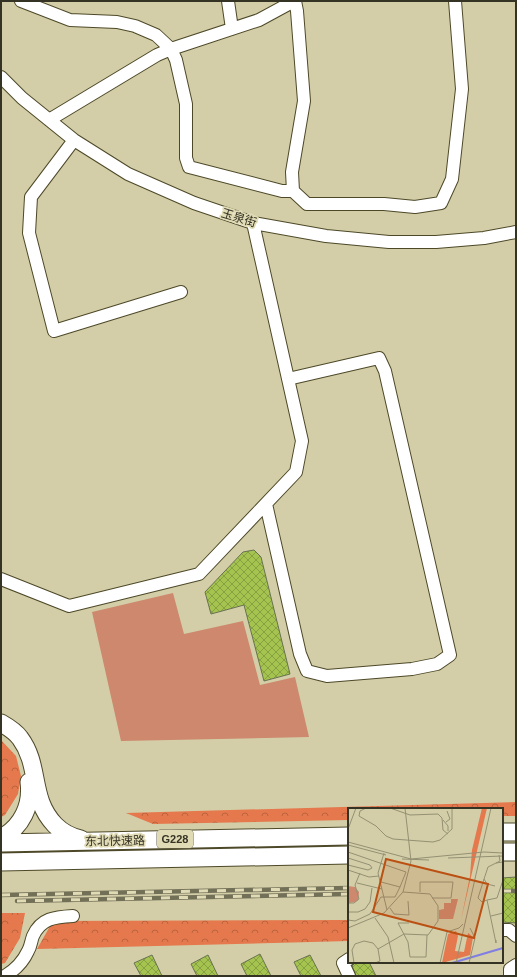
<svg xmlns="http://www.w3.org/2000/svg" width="517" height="977" viewBox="0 0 517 977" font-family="Arial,'Noto Sans SC',sans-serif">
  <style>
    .grass { fill: #cd886d }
    .forest { fill: url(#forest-crowns) }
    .building { fill: url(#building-cross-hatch); stroke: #687251 }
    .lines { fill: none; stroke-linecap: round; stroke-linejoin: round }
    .minor-casing { stroke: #4d4827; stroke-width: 14 }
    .highway-casing { stroke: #4d4827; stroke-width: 19 }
    .minor { stroke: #fff; stroke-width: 12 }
    .highway { stroke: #fff; stroke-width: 17 }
    .rail-casing { stroke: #737058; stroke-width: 4.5 }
    .rail { stroke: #e0dbb5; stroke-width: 3; stroke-dasharray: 9; stroke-linecap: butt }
    .labels { text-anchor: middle; stroke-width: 3.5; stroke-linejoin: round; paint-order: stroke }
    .shield { fill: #e0dbb5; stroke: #686550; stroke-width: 1 }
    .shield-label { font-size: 11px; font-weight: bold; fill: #353324 }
    .street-label { font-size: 12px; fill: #353324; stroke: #e0dbb5 }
    .inset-river { fill: none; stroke: #807ee2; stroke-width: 2 }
    .inset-road { fill: none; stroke: #949073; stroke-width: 1 }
    .view { fill: #bb5012; fill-opacity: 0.15; stroke: #bb5012; stroke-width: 2 }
    .inset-edge { fill: none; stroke: #353324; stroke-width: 2 }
  </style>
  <defs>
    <pattern id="forest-crowns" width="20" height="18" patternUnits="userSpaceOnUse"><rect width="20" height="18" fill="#e5784c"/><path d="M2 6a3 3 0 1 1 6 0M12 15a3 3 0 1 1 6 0" fill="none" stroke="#ba633f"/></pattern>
    <pattern id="building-cross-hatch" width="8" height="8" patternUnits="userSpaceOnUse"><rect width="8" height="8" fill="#a5c44f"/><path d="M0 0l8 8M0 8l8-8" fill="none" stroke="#87a041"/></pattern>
  </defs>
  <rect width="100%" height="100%" fill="#d3cea8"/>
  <!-- grass -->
  <path class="grass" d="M173 593 184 634 243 621 260 685 295 677 309 737 121 741 92 612Z"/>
  <!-- forest -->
  <path class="forest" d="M1 740 16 756 21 776 18 794 5 815 1 817Z
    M516 802V816H502V809H349V820L153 824 126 813Z
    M1 913H25L20 938 5 963 1 964Z
    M349 920V941L37 949 53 921Z"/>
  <!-- building -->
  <path class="building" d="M254 550 261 557 290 674 264 681 244 605 211 614 205 592 243 552Z
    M516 877V923L502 922V878Z
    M260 954 271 976H247L241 964Z
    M152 955 162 976H141L134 963Z
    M208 955 218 976H197L191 964Z
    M310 955 321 976H301L294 962Z
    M356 962H369L376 976H356L352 966Z"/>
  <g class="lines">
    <!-- minor casing -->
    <g class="minor-casing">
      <path id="minor" d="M21 1 70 20 117 22 135 26 156 35 171 49 176 60 186 104V158L189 167 282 191H293
        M228 1 232 29
        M295 1 297 11 304 101 292 172 293 191 307 204H384L415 207 441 203 452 179 462 89 455 1
        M1 77 22 98 74 140 128 174 194 203 253 223 326 236 389 242H436L484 238 516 232
        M49 120 157 55 171 49 259 20 294 1
        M74 140 31 197 29 233 54 331 181 292
        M266 504 300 654 307 671 327 676 412 669 437 664 450 655 385 371 379 358 288 379
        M1 579 69 606 199 574 296 472 302 441 253 223
        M502 930H509L516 936
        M349 959 343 963 349 976
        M5 976C15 970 23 962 28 951 31 946 31 941 33 936 41 918 55 917 73 916
        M510 976V969L516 965"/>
    </g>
    <!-- highway casing -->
    <g class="highway-casing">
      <path id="highway" d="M1 723C8 727 15 731 20 738 41 766 29 798 55 825 62 832 71 837 81 839
        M502 832H516
        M1 838C22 827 32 805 29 782
        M1 843 349 836
        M502 852H516
        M1 862 349 855"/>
    </g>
    <!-- minor -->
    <use href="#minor" class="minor"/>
    <!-- highway -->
    <use href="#highway" class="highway"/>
    <!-- rail casing -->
    <g class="rail-casing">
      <path id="rail" d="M502 891H516
        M1 895 349 888
        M17 901 349 894"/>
    </g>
    <!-- rail -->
    <use href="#rail" class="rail"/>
  </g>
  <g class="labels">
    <!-- shield labels -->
    <rect class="shield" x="157" y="830" width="36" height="18" rx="3"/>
    <g class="shield-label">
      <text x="175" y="843">G228</text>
    </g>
    <!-- street labels -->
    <g class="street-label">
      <text transform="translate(239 218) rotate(17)" y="4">玉泉街</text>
      <text transform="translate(115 841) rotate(-1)" y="4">东北快速路</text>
    </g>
  </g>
  <!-- overview -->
  <g transform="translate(348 808)">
    <rect width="155" height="155" fill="#d3cea8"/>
    <path d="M103 91H110L105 111H91V102L96 101V95H103Z" fill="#cd886d"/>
    <path d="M134 0H139L113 112 122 68 124 42ZM108 123 110 128 107 143 116 144 120 125 125 129 122 147 94 155 100 126Z" fill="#e5784c"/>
    <path d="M0 78 7 79 11 84 10 92 7 94 0 95Z" fill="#cd886d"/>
    <path class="inset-river" d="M104 155 155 140"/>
    <path class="inset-road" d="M18 0 12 3 11 8 28 18 38 28 45 31 85 34 92 32 104 21V0M42 0 62 7 90 6 94 10 95 22 100 26M95 12 100 18V23M98 14 102 11 99 3M0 21 8 0M0 34 63 51 136 44 155 45M0 37 38 47M0 44 58 64 52 79 33 74M36 45 30 65 39 102M151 47 152 53 148 55 155 54M0 50 22 57 24 60 20 62 0 57M100 50 155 48M54 51 81 52M0 62 21 69 31 68M136 71 130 90 134 94 139 92M9 75 34 81M147 78 139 76 136 71 140 59 148 55M72 84V74H105L103 90H84M0 95H6L11 91 7 77 12 65M42 100 46 106 61 107 60 93M0 104H10L17 101 22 94 24 80M143 108 155 105M27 110 40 129 46 155M0 112 7 113 22 106 33 89H47L52 79M61 115H50L60 134 62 149H78L79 127M0 120 36 105 55 84 63 53 57 0M148 132V135L139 92 149 90 155 72M30 141 56 126 80 127 90 113V98L82 86 55 84M6 155 4 142 7 136 16 133 25 135 30 141 32 153 27 155M92 155 99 124 111 120 115 116M108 155 143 0M121 155 127 130 122 120"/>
    <path class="view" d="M38 51 140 76 126 130 25 104Z"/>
    <rect width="155" height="155" class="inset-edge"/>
  </g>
  <!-- border -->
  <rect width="517" height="977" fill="none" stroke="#353324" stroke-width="4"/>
</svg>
